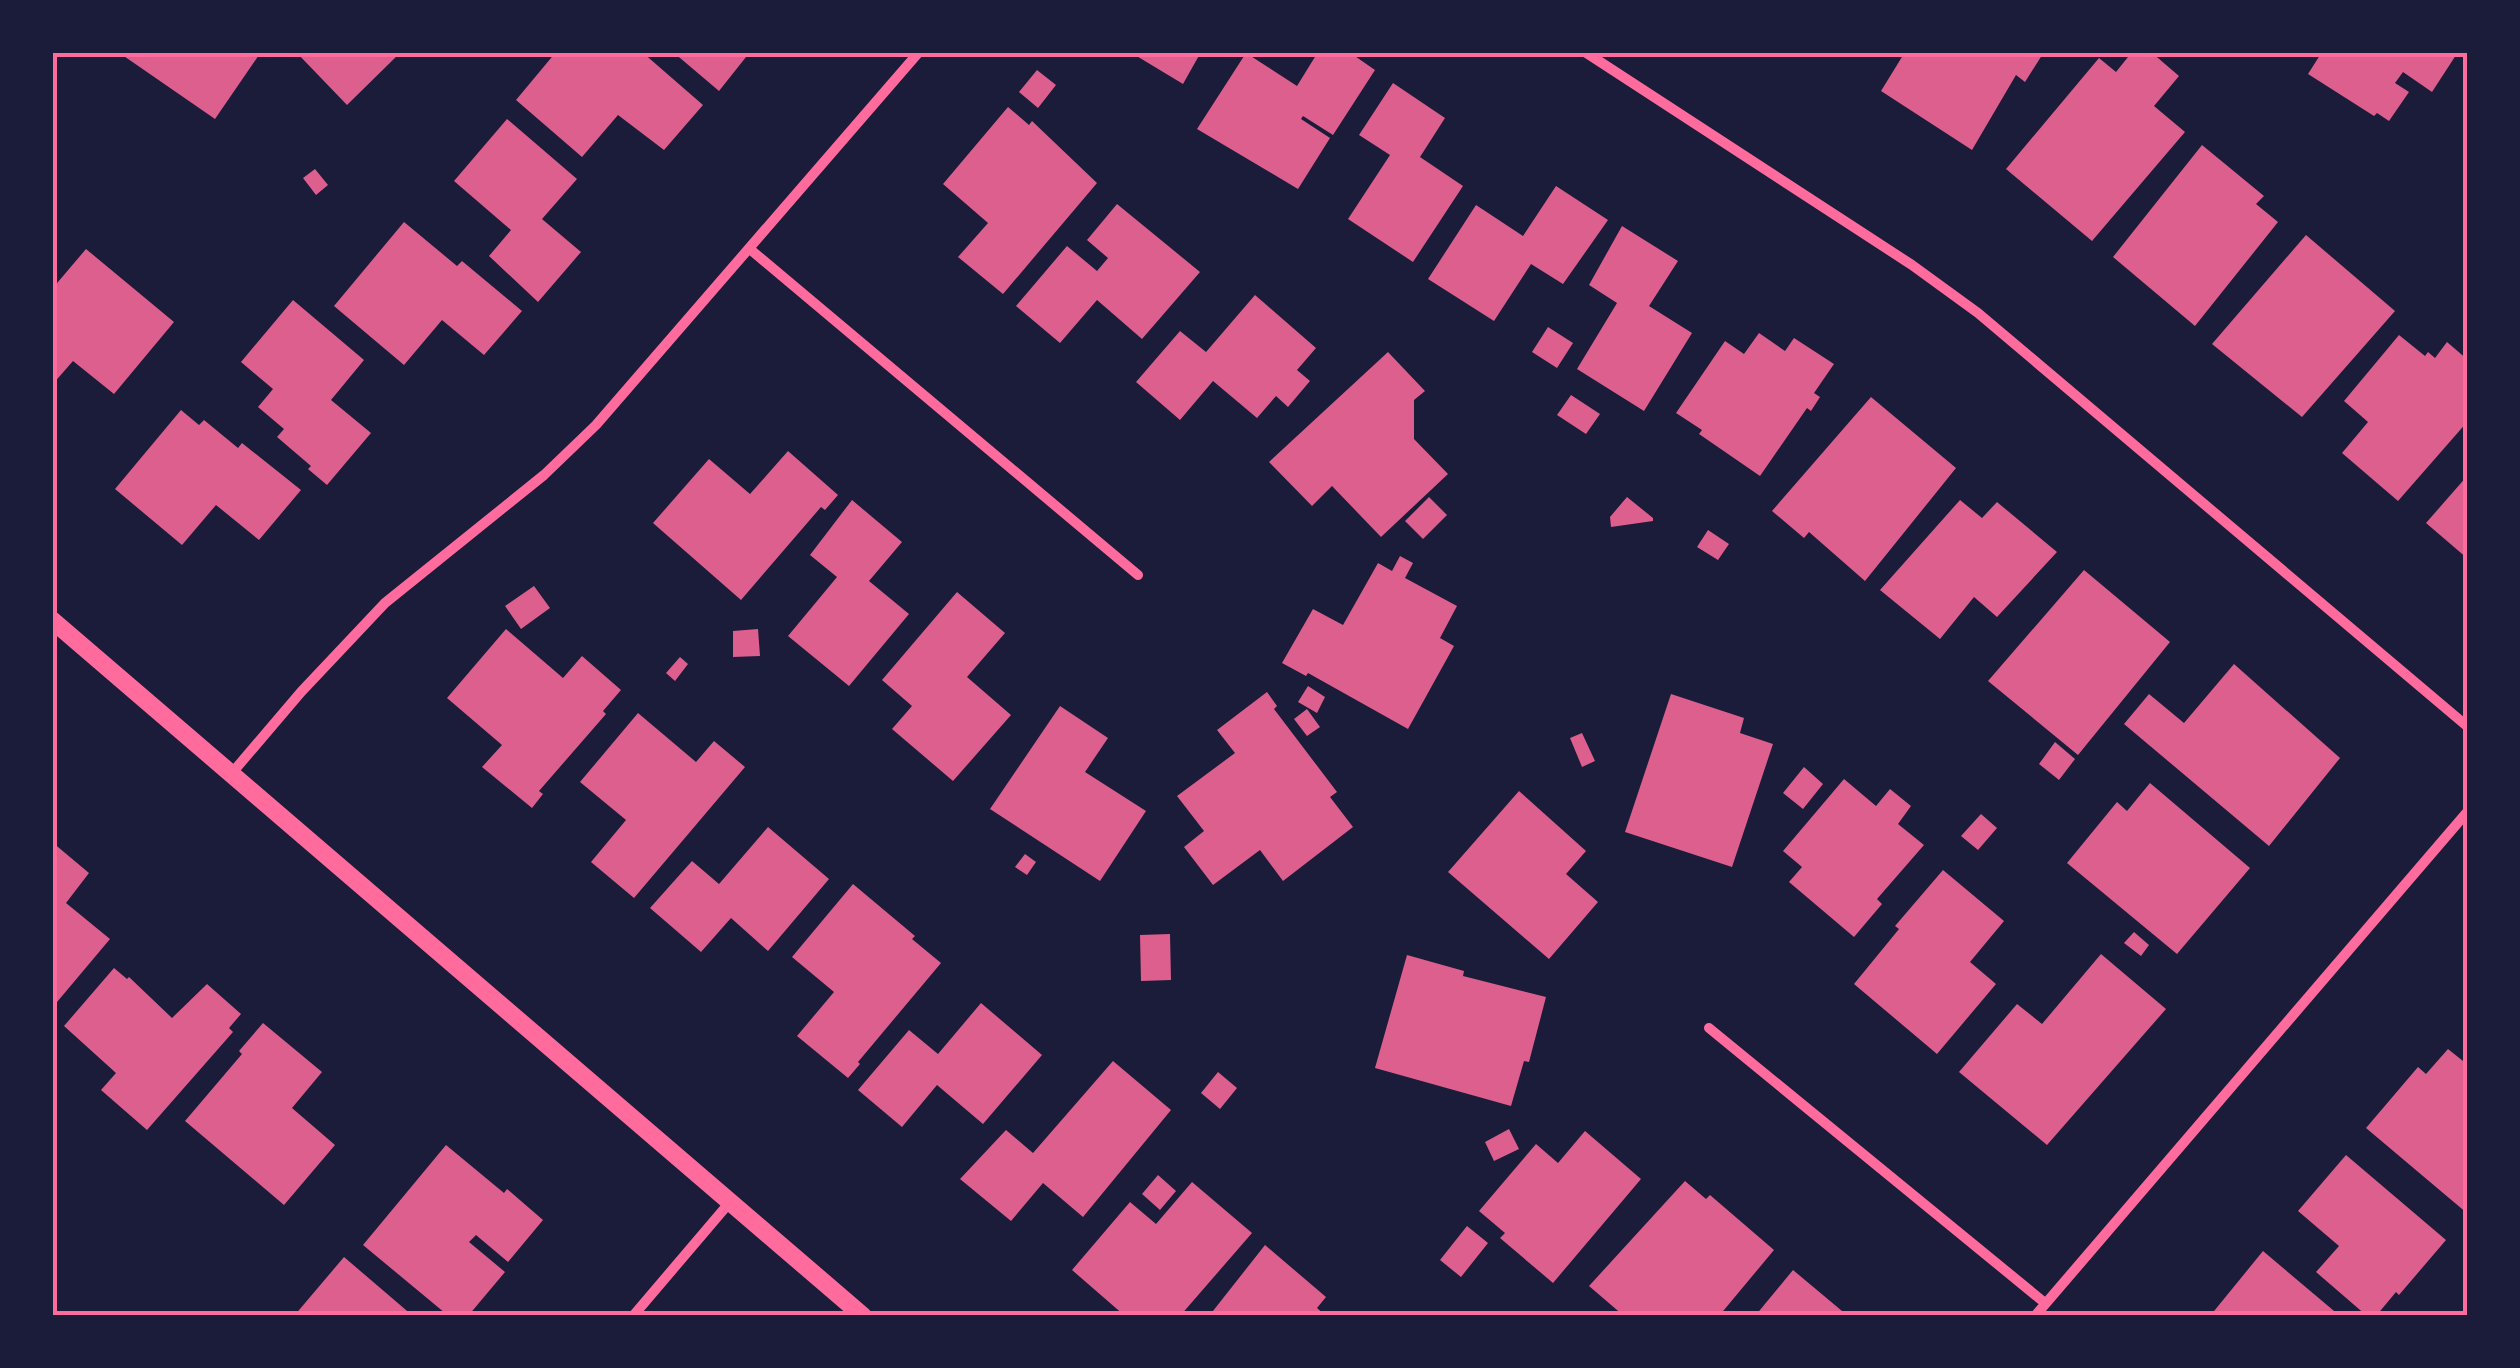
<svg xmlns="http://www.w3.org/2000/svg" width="2520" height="1368" viewBox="0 0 2520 1368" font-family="Bitter,serif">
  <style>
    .building { fill: #dd5f8e }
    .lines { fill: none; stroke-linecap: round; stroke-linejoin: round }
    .minor { stroke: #ff6b9d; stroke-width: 10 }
    .tertiary { stroke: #ff6b9d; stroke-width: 18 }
    .neatline { fill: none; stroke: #ff6b9d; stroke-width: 4 }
  </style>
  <rect width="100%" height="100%" fill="#1b1b3a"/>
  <!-- building -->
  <path class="building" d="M118 52H261L215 119Z
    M296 52H401L347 105Z
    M556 52H642L703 105 664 150 618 115 582 157 516 100Z
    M673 52H750L719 91Z
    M1130 52H1201L1183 84Z
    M1318 52H1349L1375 70 1333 135 1303 116 1301 119 1330 138 1298 189 1197 129 1246 53 1297 86Z
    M1905 52H2044L2025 82 2016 75 1972 150 1881 91Z
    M2132 52H2151L2179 76 2154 106 2185 132 2092 241 2006 169 2099 58 2116 72Z
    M2322 52H2458L2432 92 2403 72 2395 83 2409 92 2389 121 2377 113 2374 116 2308 74Z
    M1037 70 1056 85 1038 108 1019 92Z
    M1393 83 1445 118 1420 157 1463 186 1413 262 1348 219 1390 155 1359 135Z
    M1008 107 1029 125 1032 121 1097 183 1003 294 958 257 988 223 943 184Z
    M507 119 577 179 542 219 581 252 538 302 489 256 511 230 454 181Z
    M2202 145 2264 196 2256 204 2278 222 2195 326 2113 257Z
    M315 169 328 185 316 195 303 178Z
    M1556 186 1608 220 1563 284 1531 264 1494 321 1428 279 1476 205 1523 236Z
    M1117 204 1200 272 1142 339 1097 300 1060 343 1016 306 1067 246 1097 271 1108 258 1087 240Z
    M404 222 457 266 462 261 522 311 484 355 442 320 404 365 334 306Z
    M1622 226 1678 261 1649 306 1692 333 1644 411 1577 369 1617 303 1589 285Z
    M2306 235 2395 311 2302 417 2212 344Z
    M86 249 174 322 114 394 73 361 52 385V289Z
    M1255 295 1316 348 1297 370 1310 381 1288 407 1276 396 1257 418 1213 381 1180 420 1136 382 1180 331 1206 352Z
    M293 300 364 360 331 400 371 433 327 485 308 469 311 466 277 437 284 429 258 407 273 389 241 362Z
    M1548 327 1573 343 1557 368 1532 352Z
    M1759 333 1785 351 1794 338 1834 364 1814 393 1820 397 1811 411 1807 408 1760 476 1699 434 1702 430 1676 413 1725 341 1744 354Z
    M2399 335 2425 356 2428 352 2435 358 2447 342 2468 360V421L2398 501 2342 453 2368 422 2344 401Z
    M1388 352 1425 391 1414 400V439L1448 474 1381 537 1332 486 1312 506 1269 462Z
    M1571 395 1600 414 1586 434 1557 415Z
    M1871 397 1956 468 1865 581 1809 532 1804 538 1772 511Z
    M181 410 199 425 204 420 238 448 242 443 301 490 259 540 216 505 182 545 115 489Z
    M788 451 838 495 825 510 821 507 741 600 653 523 709 459 750 494Z
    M2468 475V559L2426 523Z
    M1429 497 1447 515 1423 539 1405 521Z
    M1627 497 1653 518V521L1611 527 1610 517Z
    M852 500 902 542 869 581 909 614 849 686 788 636 837 577 810 555Z
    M1960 500 1982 518 1997 502 2057 552 1997 617 1974 597 1940 639 1880 590Z
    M1708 530 1729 544 1718 560 1697 547Z
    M1400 556 1413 563 1405 578 1457 606 1440 638 1454 646 1408 729 1308 673 1306 676 1282 663 1313 609 1343 625 1378 563 1392 571Z
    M2084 570 2170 642 2078 755 1988 681Z
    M534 586 550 608 521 629 505 606Z
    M957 592 1005 633 967 677 1011 715 953 781 892 729 912 706 882 680Z
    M506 629 563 678 582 656 621 690 603 711 606 714 539 791 543 794 532 808 482 767 502 745 447 698Z
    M758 629 760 656 733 657V631Z
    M680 657 688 664 675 681 666 673Z
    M2234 664 2340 758 2269 846 2124 724 2149 694 2184 723Z
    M1308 686 1325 697 1317 713 1298 702Z
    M1267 692 1277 706 1274 709 1337 792 1330 797 1353 827 1283 881 1260 850 1213 885 1184 847 1204 831 1177 796 1235 753 1217 730Z
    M1671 694 1744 718 1740 733 1773 744 1732 867 1625 832Z
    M1060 706 1108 738 1085 772 1146 811 1100 881 990 809Z
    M1307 709 1320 727 1307 736 1294 719Z
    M638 713 696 762 714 741 745 767 634 898 591 862 626 820 580 782Z
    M1582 733 1595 761 1582 767 1570 738Z
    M2055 742 2075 759 2059 780 2039 764Z
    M1804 767 1823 784 1803 809 1783 793Z
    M1844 779 1876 806 1890 789 1911 806 1898 824 1924 845 1877 899 1882 904 1854 937 1789 882 1802 867 1783 851Z
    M2150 783 2250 868 2177 954 2067 863 2117 802 2127 811Z
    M1519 791 1586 851 1566 874 1598 902 1549 959 1448 872Z
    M1981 814 1997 828 1978 850 1961 836Z
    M768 827 829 879 768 951 731 918 701 952 650 908 692 861 719 884Z
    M52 842 89 873 66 903 110 939 52 1008Z
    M1025 854 1036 862 1027 875 1015 867Z
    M1943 870 2004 921 1970 962 1996 984 1937 1054 1854 984 1899 929 1895 926Z
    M853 884 915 936 912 939 941 963 858 1062 860 1064 848 1078 797 1036 834 992 792 957Z
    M2134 932 2149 945 2141 956 2124 943Z
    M1170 934 1171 980 1141 981 1140 935Z
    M2101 954 2166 1009 2047 1145 1959 1072 2017 1004 2042 1024Z
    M1407 955 1464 971 1463 976 1546 997 1529 1062 1524 1061 1511 1106 1375 1068Z
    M114 968 127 979 129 977 172 1018 207 984 241 1014 229 1028 233 1032 147 1130 101 1090 116 1073 64 1026Z
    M981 1003 1042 1055 983 1124 937 1085 902 1127 858 1090 909 1030 938 1054Z
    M263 1023 322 1072 292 1108 335 1145 284 1205 185 1121 242 1054 239 1051Z
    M2448 1049 2468 1065V1214L2366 1128 2418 1067 2426 1074Z
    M1113 1061 1171 1110 1083 1217 1043 1183 1011 1221 960 1179 1006 1130 1033 1153Z
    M1218 1072 1237 1088 1220 1109 1201 1093Z
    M1509 1129 1519 1149 1494 1161 1485 1142Z
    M1585 1131 1641 1179 1553 1283 1500 1238 1505 1233 1479 1211 1536 1144 1558 1163Z
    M446 1145 504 1193 507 1189 543 1220 508 1262 476 1235 469 1242 505 1272 468 1316H443L445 1313 363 1245Z
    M2346 1155 2446 1240 2399 1295 2396 1292 2376 1316H2367L2316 1272 2339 1246 2298 1211Z
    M1158 1175 1176 1191 1160 1210 1142 1194Z
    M1685 1181 1706 1199 1710 1195 1774 1250 1719 1316H1624L1589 1286Z
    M1192 1182 1252 1233 1180 1316H1125L1072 1270 1130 1202 1156 1224Z
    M1467 1226 1488 1243 1461 1277 1440 1260Z
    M1265 1245 1326 1297 1317 1308 1326 1316H1209Z
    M2263 1251 2340 1316H2210Z
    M344 1257 413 1316H294Z
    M1793 1270 1848 1316H1755Z"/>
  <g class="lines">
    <!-- minor -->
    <path class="minor" d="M1585 52 1912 265 1978 313 2468 727
      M751 250 1138 575
      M232 773 301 692 385 603 544 475 596 425 919 52
      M1709 1028 2045 1303
      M633 1316 730 1202
      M2035 1316 2468 811"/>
    <!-- tertiary -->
    <path class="tertiary" d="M52 620 863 1316"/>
  </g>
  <!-- border -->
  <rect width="2520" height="1368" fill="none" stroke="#1b1b3a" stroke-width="110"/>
  <rect x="55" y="55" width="2410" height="1258" class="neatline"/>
</svg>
